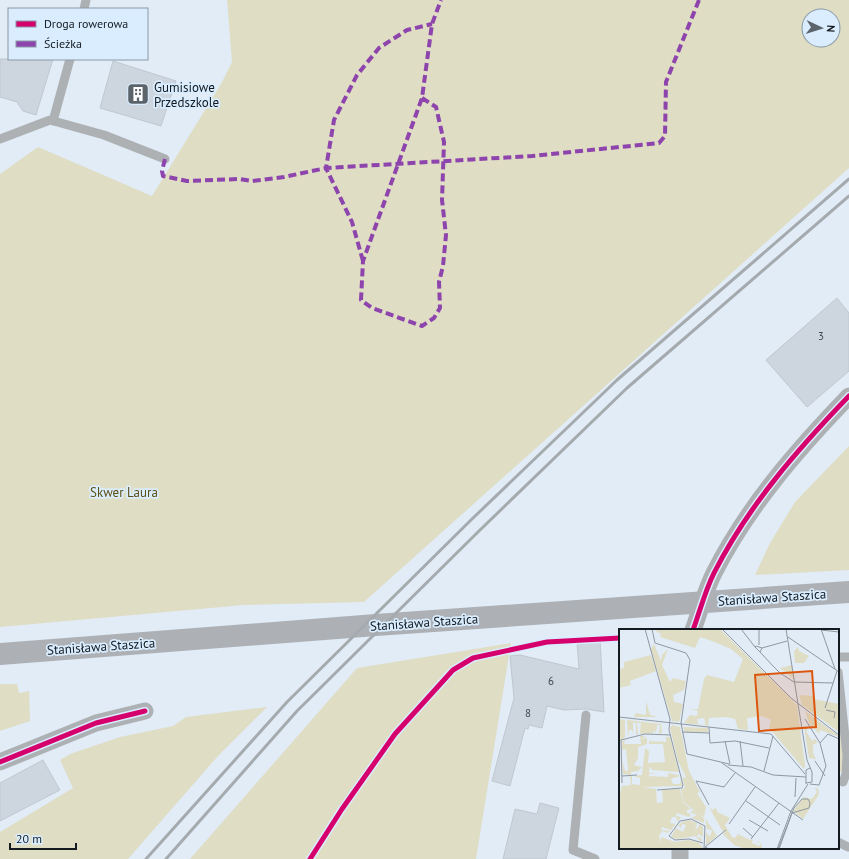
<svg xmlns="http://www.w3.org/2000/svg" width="849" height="859" viewBox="0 0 849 859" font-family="'PT Sans',sans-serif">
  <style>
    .green { fill: #dfddc4; fill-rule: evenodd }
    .building { fill: #cdd5de; stroke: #bfc8d0 }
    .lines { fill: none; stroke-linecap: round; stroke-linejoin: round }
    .lane { stroke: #aeb1b4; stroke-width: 9 }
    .street { stroke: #aeb1b4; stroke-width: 17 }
    .secondary { stroke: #adb1b6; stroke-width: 22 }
    .rail { stroke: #a5aaaf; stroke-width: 3 }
    .quiet { stroke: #8e44ad; stroke-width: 4; stroke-dasharray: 8 4; stroke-linecap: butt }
    .cycleway-casing { stroke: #d9edff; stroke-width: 8 }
    .cycleway { stroke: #d6006c; stroke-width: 5 }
    .labels { text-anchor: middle; stroke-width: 3.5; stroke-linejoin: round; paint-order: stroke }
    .number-label { font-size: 11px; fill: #424950 }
    .poi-label { font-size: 13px; fill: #131a20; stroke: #d9edff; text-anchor: start }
    .park-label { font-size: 13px; fill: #5e4f12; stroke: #d9edff }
    .street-label { font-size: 13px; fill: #131a20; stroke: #d9edff }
    .inset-road { fill: none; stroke: #8f98a1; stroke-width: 1 }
    .view { fill: #dd560d; fill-opacity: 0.15; stroke: #dd560d; stroke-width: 2 }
    .inset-edge { fill: none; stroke: #131a20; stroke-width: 2 }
  </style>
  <rect width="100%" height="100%" fill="#e1ecf7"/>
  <!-- green -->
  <path class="green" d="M227 0H849V168L364 602 244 605 0 627V174L38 147 152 196 221 84 232 62ZM809 16H833V40H809Z
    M849 446V570L755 575 770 543 795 502Z
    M511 643 476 859H190L357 668Z
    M0 684H17L19 693 29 691 30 721 0 731Z
    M838 705 844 768 838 775Z
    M267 707 218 756 128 859H0V832L73 788 60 760 70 754 120 737 173 726 186 717Z"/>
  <!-- building -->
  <path class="building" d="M0 59H53L36 115 23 111 17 102 0 97Z
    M113 61 176 81 161 126 100 108Z
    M837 298 849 313V371L807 407 766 360Z
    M600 640 604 712 586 709 564 710 547 706 542 728 529 725 528 729 525 728 510 786 492 781 514 698 510 656 520 655 579 669 577 642Z
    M43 760 60 790 0 821V783Z
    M540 803 559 808 546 859H503L515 809 537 814Z"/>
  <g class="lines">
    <!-- lane -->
    <path class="lane" d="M84 9 86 0
      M53 121 70 59
      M0 139 50 120 104 135 165 159
      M838 657H849
      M838 672 847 755 846 774 843 782
      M586 715 573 850 595 859
      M838 842 848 847"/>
    <!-- street -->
    <path class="street" d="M693 630C700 611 705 591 714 573 748 506 797 450 849 396
      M0 762 96 723 145 711
      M680 859V848"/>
    <!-- secondary -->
    <path class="secondary" d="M0 654 376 625 849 592"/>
    <!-- rail -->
    <path class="rail" d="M146 859 287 702 472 519 617 380 849 179
      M166 859 297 711 480 530 627 388 849 196"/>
    <!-- quiet -->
    <path class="quiet" d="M422 98 436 107 444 142 442 200 446 235 443 266 439 282 440 308 434 318 422 326 372 308 361 300 363 261 422 98 432 24 441 0
      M165 159 162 171 163 176 187 181 240 179 252 181 284 177 326 168 532 156 659 143 665 136 666 82 699 0
      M363 261 352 222 326 168 334 120 357 75 379 48 407 30 432 24"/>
    <!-- cycleway casing -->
    <g class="cycleway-casing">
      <path id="cycleway" d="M693 630C700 611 705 591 714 573 748 506 797 450 849 396
        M0 762 96 723 145 711
        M310 859 342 809 395 734 453 670 473 658 547 642 620 638"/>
    </g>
    <!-- cycleway -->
    <use href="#cycleway" class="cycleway"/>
  </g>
  <!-- icons -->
  <defs>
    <g id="building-square" transform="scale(1.15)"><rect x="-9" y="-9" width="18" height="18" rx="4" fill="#5b646b" stroke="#d9edff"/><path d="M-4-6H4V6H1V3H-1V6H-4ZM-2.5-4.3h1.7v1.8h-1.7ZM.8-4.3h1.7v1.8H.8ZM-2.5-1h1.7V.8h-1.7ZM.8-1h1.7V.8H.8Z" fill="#fff"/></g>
  </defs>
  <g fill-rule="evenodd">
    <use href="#building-square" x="138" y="94"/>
  </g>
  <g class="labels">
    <!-- number labels -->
    <g class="number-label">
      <text x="821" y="340">3</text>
      <text x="551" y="685">6</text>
      <text x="528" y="717">8</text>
    </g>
    <!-- poi labels -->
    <g class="poi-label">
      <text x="154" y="92">Gumisiowe<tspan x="154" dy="15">Przedszkole</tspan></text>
    </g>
    <!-- park labels -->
    <g class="park-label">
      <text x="124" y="497">Skwer Laura</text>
    </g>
    <!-- street labels -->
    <g class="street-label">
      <text transform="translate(772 597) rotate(-4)" y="5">Stanisława Staszica</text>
      <text transform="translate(424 622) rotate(-4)" y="5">Stanisława Staszica</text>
      <text transform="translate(101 646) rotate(-4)" y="5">Stanisława Staszica</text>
    </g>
  </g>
  <!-- overview -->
  <g transform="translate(619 629)">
    <rect width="220" height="220" fill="#e1ecf7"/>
    <path d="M34 0H101L178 76 186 136 185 140 150 99 152 91 143 87 128 89 129 101 119 100 116 90 108 88 90 89 89 97 86 96V88L85 93V89L78 90 79 95 84 96 65 94 71 86 78 87 79 82 72 80H79L85 50 88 46 115 53 124 30 112 20 93 12 81 8 76 19 41 8 42 5ZM35 15 42 32 43 26 49 20 43 36 51 53 54 49 67 52 65 61 54 66 55 73 64 75 60 93 53 92 32 20ZM179 18 180 22 190 27 185 34H176L175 22ZM32 26 37 42 11 52 12 56 0 59V40L5 39V33ZM173 36 175 50 161 39ZM180 66 195 67V70L220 75V103L183 76ZM27 72 31 86 39 88H15L17 84 27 86ZM186 82 220 107V108L201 101 200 105 190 94ZM0 90 6 91V108L0 114ZM8 91 42 95 43 104 40 105 41 96H38L37 104 35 101 34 104 21 105 22 94H18L19 105 17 106V94L14 93V105L13 101H10L9 108ZM53 96 61 98 70 142 81 163 78 164 87 178 85 188 79 185 85 189V194L72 189 78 186 72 184 73 181 78 184 64 172 62 160 66 159 62 142 64 149 67 148 59 132 51 99ZM188 97 189 100 187 102 193 112 196 110 199 113 194 116V124L197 130 190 129 185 98ZM64 98 89 99V103H66ZM21 107H27L22 110 28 109V115L19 118V129L15 136 23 138 19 142 12 143V146L4 145 3 131 6 142H9V139L7 120 3 121 2 113 6 111 5 115H22ZM47 108H51L60 143 33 141 31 137 30 144H39L30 145V147L49 148V144L59 146 61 147 52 150 54 155H61L62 149 63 157 24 158 37 160 38 174 44 173 43 161 61 160 64 173 72 180 68 181V184L72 185 70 188 58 184 57 187 62 188 59 193 57 188H53L51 194 57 195 52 201 43 198 42 201 51 202 49 204 43 202 40 207 42 214V208L56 213 69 211 81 214 80 217 82 215 84 219 0 220V168L3 157 12 156 11 148H8L13 147V155L21 156V149L15 147 23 146 26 119 30 122 29 134 46 133 44 115H30V112L47 113ZM196 159H198L200 163 199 167 184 190 174 182 185 168 193 170 198 163ZM90 178 94 181 97 178 98 183 111 189 106 196 113 208 116 209 119 205 131 211 134 210 133 214 140 217 142 215 136 212 142 214 143 220H126L115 216 104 205 108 201 104 203ZM86 189 98 207 87 216V203L91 208 93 201 88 200ZM70 191 78 194 76 202 81 195 84 198V208L79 205 78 208 83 209 82 213 76 207 58 210 52 208 57 199 64 203 67 196 63 195 62 199 59 197 63 193Z" fill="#dfddc4"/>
    <path class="inset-road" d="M26 0 51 90 50 101 64 156 63 159 38 161M33 0 36 14 67 24 71 31 62 94 68 125 110 135M103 0 172 69 220 106M122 0 136 18M140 0V16M167 0 188 131 193 143V153L187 154M202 0 216 40M202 1 220 3M169 8 220 43M143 19 168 12M141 23 143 19 137 17 136 18 141 23 154 37 161 44 175 53 214 54M206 79 218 42M207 81 216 83 215 89M0 88 152 105 186 145M186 90 201 114 207 137 200 156 191 155M90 98 91 114 116 112 150 119M63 103 90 104M106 112 111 135M121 112 124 137M201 114 209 105 220 110M196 132 206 147M103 134 184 191M109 136 132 138 154 146 187 148M145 142 154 107M3 147 18 146M3 154 2 111 26 105 52 106M187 155V141L191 139M176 168 177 149M127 172 161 196M90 176 77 152 105 158 116 144M130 191 149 202M110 195 136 158M124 199 134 208M132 210 160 174M84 214 70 210 56 211 50 207 61 192 72 190 86 197 85 220M90 220 86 218 107 201M158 220 172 182 189 155M159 220 175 179 183 170H189L191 174 190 179 173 184 160 220"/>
    <path class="view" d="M193 42 197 98 140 102 136 46Z"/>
    <rect width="220" height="220" class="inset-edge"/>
  </g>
  <!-- legend -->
  <rect x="8" y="8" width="140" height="52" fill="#d9edff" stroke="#8a99a6"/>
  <rect x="16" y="21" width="20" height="6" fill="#d6006c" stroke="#8a99a6"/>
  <text x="44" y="28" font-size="12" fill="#131a20">Droga rowerowa</text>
  <rect x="16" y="41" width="20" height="6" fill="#8e44ad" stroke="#8a99a6"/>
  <text x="44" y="48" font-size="12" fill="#131a20">Ścieżka</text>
  <!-- north arrow -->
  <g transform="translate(821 28) rotate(94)"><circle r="19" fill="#d9edff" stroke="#8a99a6"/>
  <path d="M0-3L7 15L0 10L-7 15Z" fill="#5b646b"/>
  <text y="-6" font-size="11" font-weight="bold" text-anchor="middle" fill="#131a20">N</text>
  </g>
  <!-- scale -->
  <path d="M10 843v6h66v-6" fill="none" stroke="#131a20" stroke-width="2"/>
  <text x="16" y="843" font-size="12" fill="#131a20" stroke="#d9edff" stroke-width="3" paint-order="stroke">20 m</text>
</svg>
